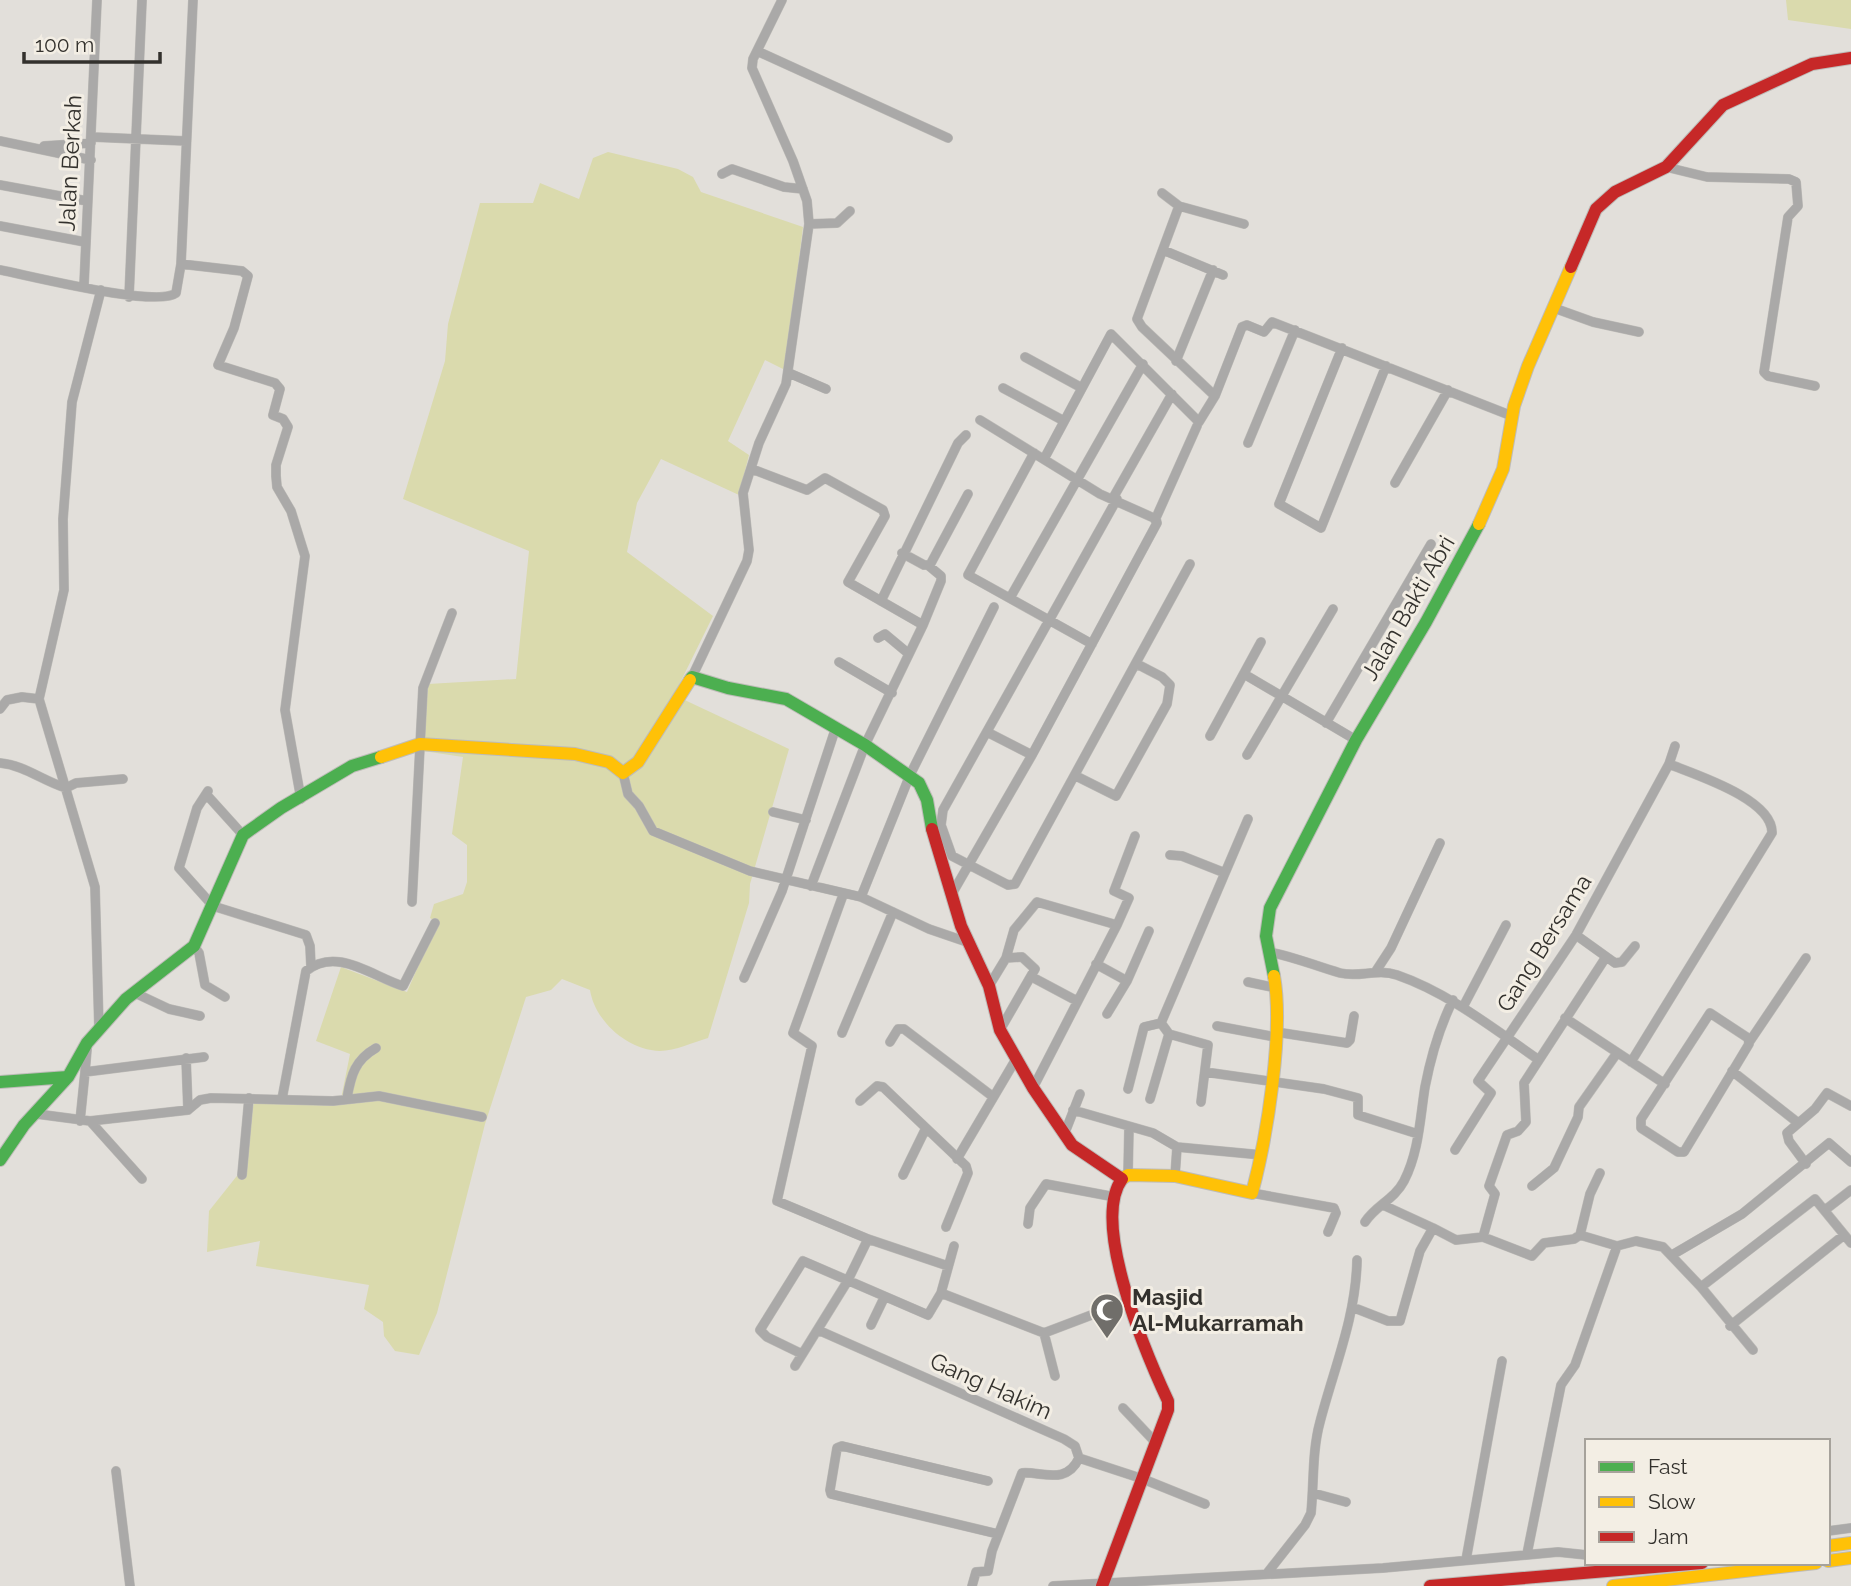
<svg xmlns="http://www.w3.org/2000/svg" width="1851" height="1586" viewBox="0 0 1851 1586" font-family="Raleway,sans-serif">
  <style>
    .green { fill: #dadaad }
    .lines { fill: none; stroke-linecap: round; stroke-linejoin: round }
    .street-casing { stroke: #bebcb8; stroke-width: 10 }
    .fast-casing { stroke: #bebcb8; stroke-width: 14 }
    .slow-casing { stroke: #bebcb8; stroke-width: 14 }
    .jam-casing { stroke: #bebcb8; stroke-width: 14 }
    .street { stroke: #aaa9a8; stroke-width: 9 }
    .fast { stroke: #4caf50; stroke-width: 12 }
    .slow { stroke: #ffc107; stroke-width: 12 }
    .jam { stroke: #c62828; stroke-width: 12 }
    .labels { text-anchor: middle; stroke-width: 6; stroke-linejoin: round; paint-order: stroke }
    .street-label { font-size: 23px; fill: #33312d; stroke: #f3eee4 }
    .poi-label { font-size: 23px; font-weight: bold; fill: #33312d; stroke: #f3eee4; text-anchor: start }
  </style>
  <rect width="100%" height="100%" fill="#e2dfda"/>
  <!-- green -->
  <path class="green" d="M1786 0H1851V29L1788 20Z
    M608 152 678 169 693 177 701 192 803 227 785 370 765 360 728 441 749 455 739 495 661 459 637 503 627 552 713 616 674 695 789 749 750 884 749 903 708 1038C694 1042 675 1051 660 1051 627 1050 595 1021 590 990L562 979 551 990 526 997 485 1124 437 1313 419 1355 395 1351 384 1336 383 1322 364 1309 369 1285 256 1266 260 1241 207 1252 209 1211 240 1172 254 1102 341 1099 350 1054 316 1041 341 967 407 992 437 922 430 918 434 904 463 894 467 882V845L452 834 463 757 423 751 428 684 516 679 529 551 403 499 445 361 448 324 480 203H533L540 183 579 199 593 158Z"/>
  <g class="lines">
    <!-- street casing -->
    <g class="street-casing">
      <path id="street" d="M757 51 948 138
        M92 137 186 141
        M0 141 91 160
        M44 146 91 143
        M1666 167 1707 177 1789 179 1796 182 1798 206 1788 217 1764 372 1768 376 1815 386
        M722 174 732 169 784 187 803 189
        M0 185 87 201
        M1162 193 1179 206 1244 224
        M1179 206 1137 319 1142 327 1215 396
        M809 224 837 223 850 211
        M0 226 85 242
        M1163 250 1223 275
        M181 264 242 271 248 276 234 328 218 365 275 383 280 389 273 415 283 419 288 427 276 465V476L277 487 291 511 305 556 285 710 301 799
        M0 270C31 276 157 308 176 293L181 264 193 0
        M84 285 97 0
        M129 297 142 0
        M1554 308 1593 322 1639 332
        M1342 348 1279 504 1321 528 1386 366
        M1025 357 1082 388
        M1176 361 1213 270
        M789 373 826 389
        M1003 388 1064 421
        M1248 443 1295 330
        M1034 453 968 575 1092 644
        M1044 459 1111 334 1199 422 1215 396 1242 327 1247 325 1264 332 1272 322 1512 416
        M752 469 807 490 825 478 883 510 885 516 848 582 923 625 865 745 811 886
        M1395 483 1448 390
        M1113 498 1172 394
        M1117 499 943 810 941 825 952 856 1008 885 1015 884 1190 564
        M1155 520 1197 426
        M902 553 924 565H930L968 494
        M1010 598 1143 364
        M881 601 958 443 966 435
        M923 625 941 581V576L929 566
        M878 638 885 634 909 654
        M839 662 892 693
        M1244 674 1356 740
        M692 677 747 561 749 550 743 493 759 443 786 384 809 224 807 201 793 161 752 68 753 59 782 0
        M0 709 7 700 22 697 39 699
        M1326 723 1431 544
        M987 732 1032 755
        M1210 736 1261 642
        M1247 755 1333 609
        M0 763C24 765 43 781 66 788L76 783 123 779
        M623 773 628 794 639 806 653 831 750 871 861 897 929 929 967 942
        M1076 776 1116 796 1167 704 1170 685 1162 677 1137 664
        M208 791 197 808 179 868 213 906 306 935 310 946 311 967
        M206 794 243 835
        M773 812 806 820
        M1170 855 1182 856 1225 873
        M953 892 1032 755 1157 523 1156 519 1100 494 980 420
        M843 895 793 1033 812 1046 777 1201 868 1239 948 1266
        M861 897 910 775 994 607
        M412 902 423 688 452 613
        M1576 935 1615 963 1622 962 1635 946
        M194 946 199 953 205 985 225 997
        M1268 952C1293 956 1315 966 1340 973 1359 978 1377 968 1397 975 1449 993 1494 1029 1539 1060
        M1096 964 1127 981
        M1376 971 1391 948 1440 843
        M1032 977 1077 1001
        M744 978 782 891 836 727
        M1248 982 1276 988
        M989 986 1006 958 1014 930 1037 902 1117 925 1129 898 1114 891 1135 836
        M135 993 169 1009 200 1016
        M1463 1007 1506 925
        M1710 1013 1748 1038 1749 1044 1684 1152H1678L1641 1128V1119Z
        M1107 1014 1127 981 1149 931
        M1565 1018 1665 1084
        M1217 1026 1275 1037
        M99 1029 95 887 39 699 64 590 63 519 72 402 101 290
        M1000 1030 1035 969 1022 957 1006 958
        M1276 1032 1347 1043 1350 1040 1354 1016
        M842 1033 893 912
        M1750 1041 1806 958
        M890 1042 898 1029H904L992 1096
        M87 1049 85 1072 204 1057
        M186 1058 188 1110
        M1631 1062 1772 833C1773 799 1696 775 1669 764
        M1732 1071 1797 1122
        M1205 1072 1324 1089 1358 1098V1115L1418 1134
        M1033 1088 1117 925
        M1128 1089 1144 1027 1161 1023
        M347 1098C351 1075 355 1060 376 1048
        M282 1099 306 971C337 946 373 977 403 986L435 923
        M1150 1099 1169 1034
        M860 1101 877 1086 883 1087 966 1166 968 1173 946 1227
        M1201 1102 1208 1045 1169 1034 1161 1023 1248 819
        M1073 1110 1153 1133 1177 1147 1262 1155
        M37 1114 90 1121 188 1110 200 1100 211 1098 333 1101 379 1096 482 1117
        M80 1121 85 1072
        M90 1121 142 1179
        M1064 1135 1080 1094
        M1455 1150 1491 1093 1478 1081 1576 935 1669 764 1675 746
        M957 1159 1016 1059
        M1806 1164 1789 1141 1787 1133 1815 1109 1827 1093 1851 1106
        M242 1175 249 1098
        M903 1175 925 1130
        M1128 1175 1129 1127
        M1175 1176 1177 1147
        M1532 1186 1554 1168 1578 1117 1579 1107 1617 1053
        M1252 1193 1334 1208 1336 1213 1328 1232
        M1383 1205 1433 1228
        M1825 1210 1851 1190
        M1365 1222C1376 1205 1394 1200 1404 1181 1419 1152 1420 1118 1425 1087 1431 1056 1439 1028 1453 1000
        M1028 1224 1030 1208 1046 1184 1115 1197
        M1580 1235 1617 1246 1636 1241 1663 1247 1701 1287 1753 1350
        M1483 1237 1495 1194 1489 1186 1507 1135 1518 1131 1526 1122 1524 1083 1606 957
        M1672 1255 1742 1214 1829 1143 1851 1162
        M1701 1287 1815 1199 1851 1243
        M941 1293 1044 1333 1131 1300
        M1352 1307 1388 1321H1400L1420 1251 1433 1228 1456 1240 1483 1237 1532 1256 1544 1243 1574 1239 1580 1235 1590 1194 1600 1173
        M871 1325 884 1298
        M1730 1326 1844 1235
        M818 1330 1064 1439 1075 1446 1079 1458 1143 1479 1205 1504
        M1044 1333 1055 1376
        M802 1354 767 1337 760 1330 803 1261 928 1315 941 1293 954 1246
        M795 1366 847 1282 868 1239
        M1123 1408 1157 1444
        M116 1471 130 1586
        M988 1481 842 1446 837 1448 830 1490 831 1494 998 1534
        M1313 1493 1346 1502
        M1828 1531 1851 1528
        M1527 1554 1561 1385 1575 1365 1617 1246
        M1466 1560 1502 1361
        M1268 1572 1305 1525 1311 1513C1314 1483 1312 1451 1320 1422 1334 1368 1356 1317 1357 1260
        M972 1586 976 1572 988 1571 992 1551 1022 1473C1041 1471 1066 1486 1079 1458
        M1053 1586 1383 1568 1558 1552 1587 1555"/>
    </g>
    <!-- fast casing -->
    <g class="fast-casing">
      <path id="fast" d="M690 680 692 677 728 688 786 699 865 745 919 783 927 800 932 829
        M1274 976 1266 936 1270 908 1356 740 1426 622 1479 524
        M0 1082 68 1077
        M0 1160 24 1125 68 1077 87 1043 126 999 194 946 243 835 281 808 352 766 381 757"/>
    </g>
    <!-- slow casing -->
    <g class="slow-casing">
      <path id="slow" d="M1479 524 1503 469 1514 406 1528 366 1571 267
        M381 757 420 744 575 754 609 762 623 773 638 762 690 680
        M1122 1179 1128 1175 1175 1176 1252 1193C1267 1137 1284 1032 1274 976
        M1828 1546 1851 1543
        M1828 1561 1851 1558
        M1613 1586 1816 1563"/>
    </g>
    <!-- jam casing -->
    <g class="jam-casing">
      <path id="jam" d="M1571 267 1596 209 1615 192 1666 167 1723 105 1812 64 1851 58
        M932 829 961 926 989 986 1000 1030 1033 1088 1072 1145 1122 1179
        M1102 1586 1168 1410V1401C1147 1356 1090 1223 1122 1179
        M1430 1586 1702 1563"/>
    </g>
    <!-- street -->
    <use href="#street" class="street"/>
    <!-- fast -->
    <use href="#fast" class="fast"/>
    <!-- slow -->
    <use href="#slow" class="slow"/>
    <!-- jam -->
    <use href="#jam" class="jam"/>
  </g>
  <!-- icons -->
  <defs>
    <g id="mosque-pin" transform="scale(1.75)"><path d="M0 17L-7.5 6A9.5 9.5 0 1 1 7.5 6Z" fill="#706e6a" stroke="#f3eee4"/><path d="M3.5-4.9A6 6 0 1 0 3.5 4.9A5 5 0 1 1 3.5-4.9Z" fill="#fff"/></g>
  </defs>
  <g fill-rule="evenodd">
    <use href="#mosque-pin" x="1107" y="1310"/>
  </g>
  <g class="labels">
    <!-- street labels -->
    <g class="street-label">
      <text transform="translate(70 163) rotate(-87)" y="8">Jalan Berkah</text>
      <text transform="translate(1408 608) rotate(-60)" y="8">Jalan Bakti Abri</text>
      <text transform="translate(1544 943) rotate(-58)" y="8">Gang Bersama</text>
      <text transform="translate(991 1386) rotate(24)" y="8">Gang Hakim</text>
    </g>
    <!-- poi labels -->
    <g class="poi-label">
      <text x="1132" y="1305">Masjid<tspan x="1132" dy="26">Al-Mukarramah</tspan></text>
    </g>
  </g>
  <!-- legend -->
  <rect x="1585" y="1439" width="245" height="126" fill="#f3eee4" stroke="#a6a29b" stroke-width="2"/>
  <rect x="1599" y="1462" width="35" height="10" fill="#4caf50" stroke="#a6a29b" stroke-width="2"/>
  <text x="1648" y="1474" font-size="21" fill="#33312d">Fast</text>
  <rect x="1599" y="1497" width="35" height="10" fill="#ffc107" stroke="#a6a29b" stroke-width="2"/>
  <text x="1648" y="1509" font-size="21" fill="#33312d">Slow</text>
  <rect x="1599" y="1532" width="35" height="10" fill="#c62828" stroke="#a6a29b" stroke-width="2"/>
  <text x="1648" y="1544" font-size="21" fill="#33312d">Jam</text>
  <!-- scale -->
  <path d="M24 52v10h136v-10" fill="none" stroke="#33312d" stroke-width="3.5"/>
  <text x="35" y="52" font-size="21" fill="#33312d" stroke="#f3eee4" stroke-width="5" paint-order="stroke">100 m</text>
</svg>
